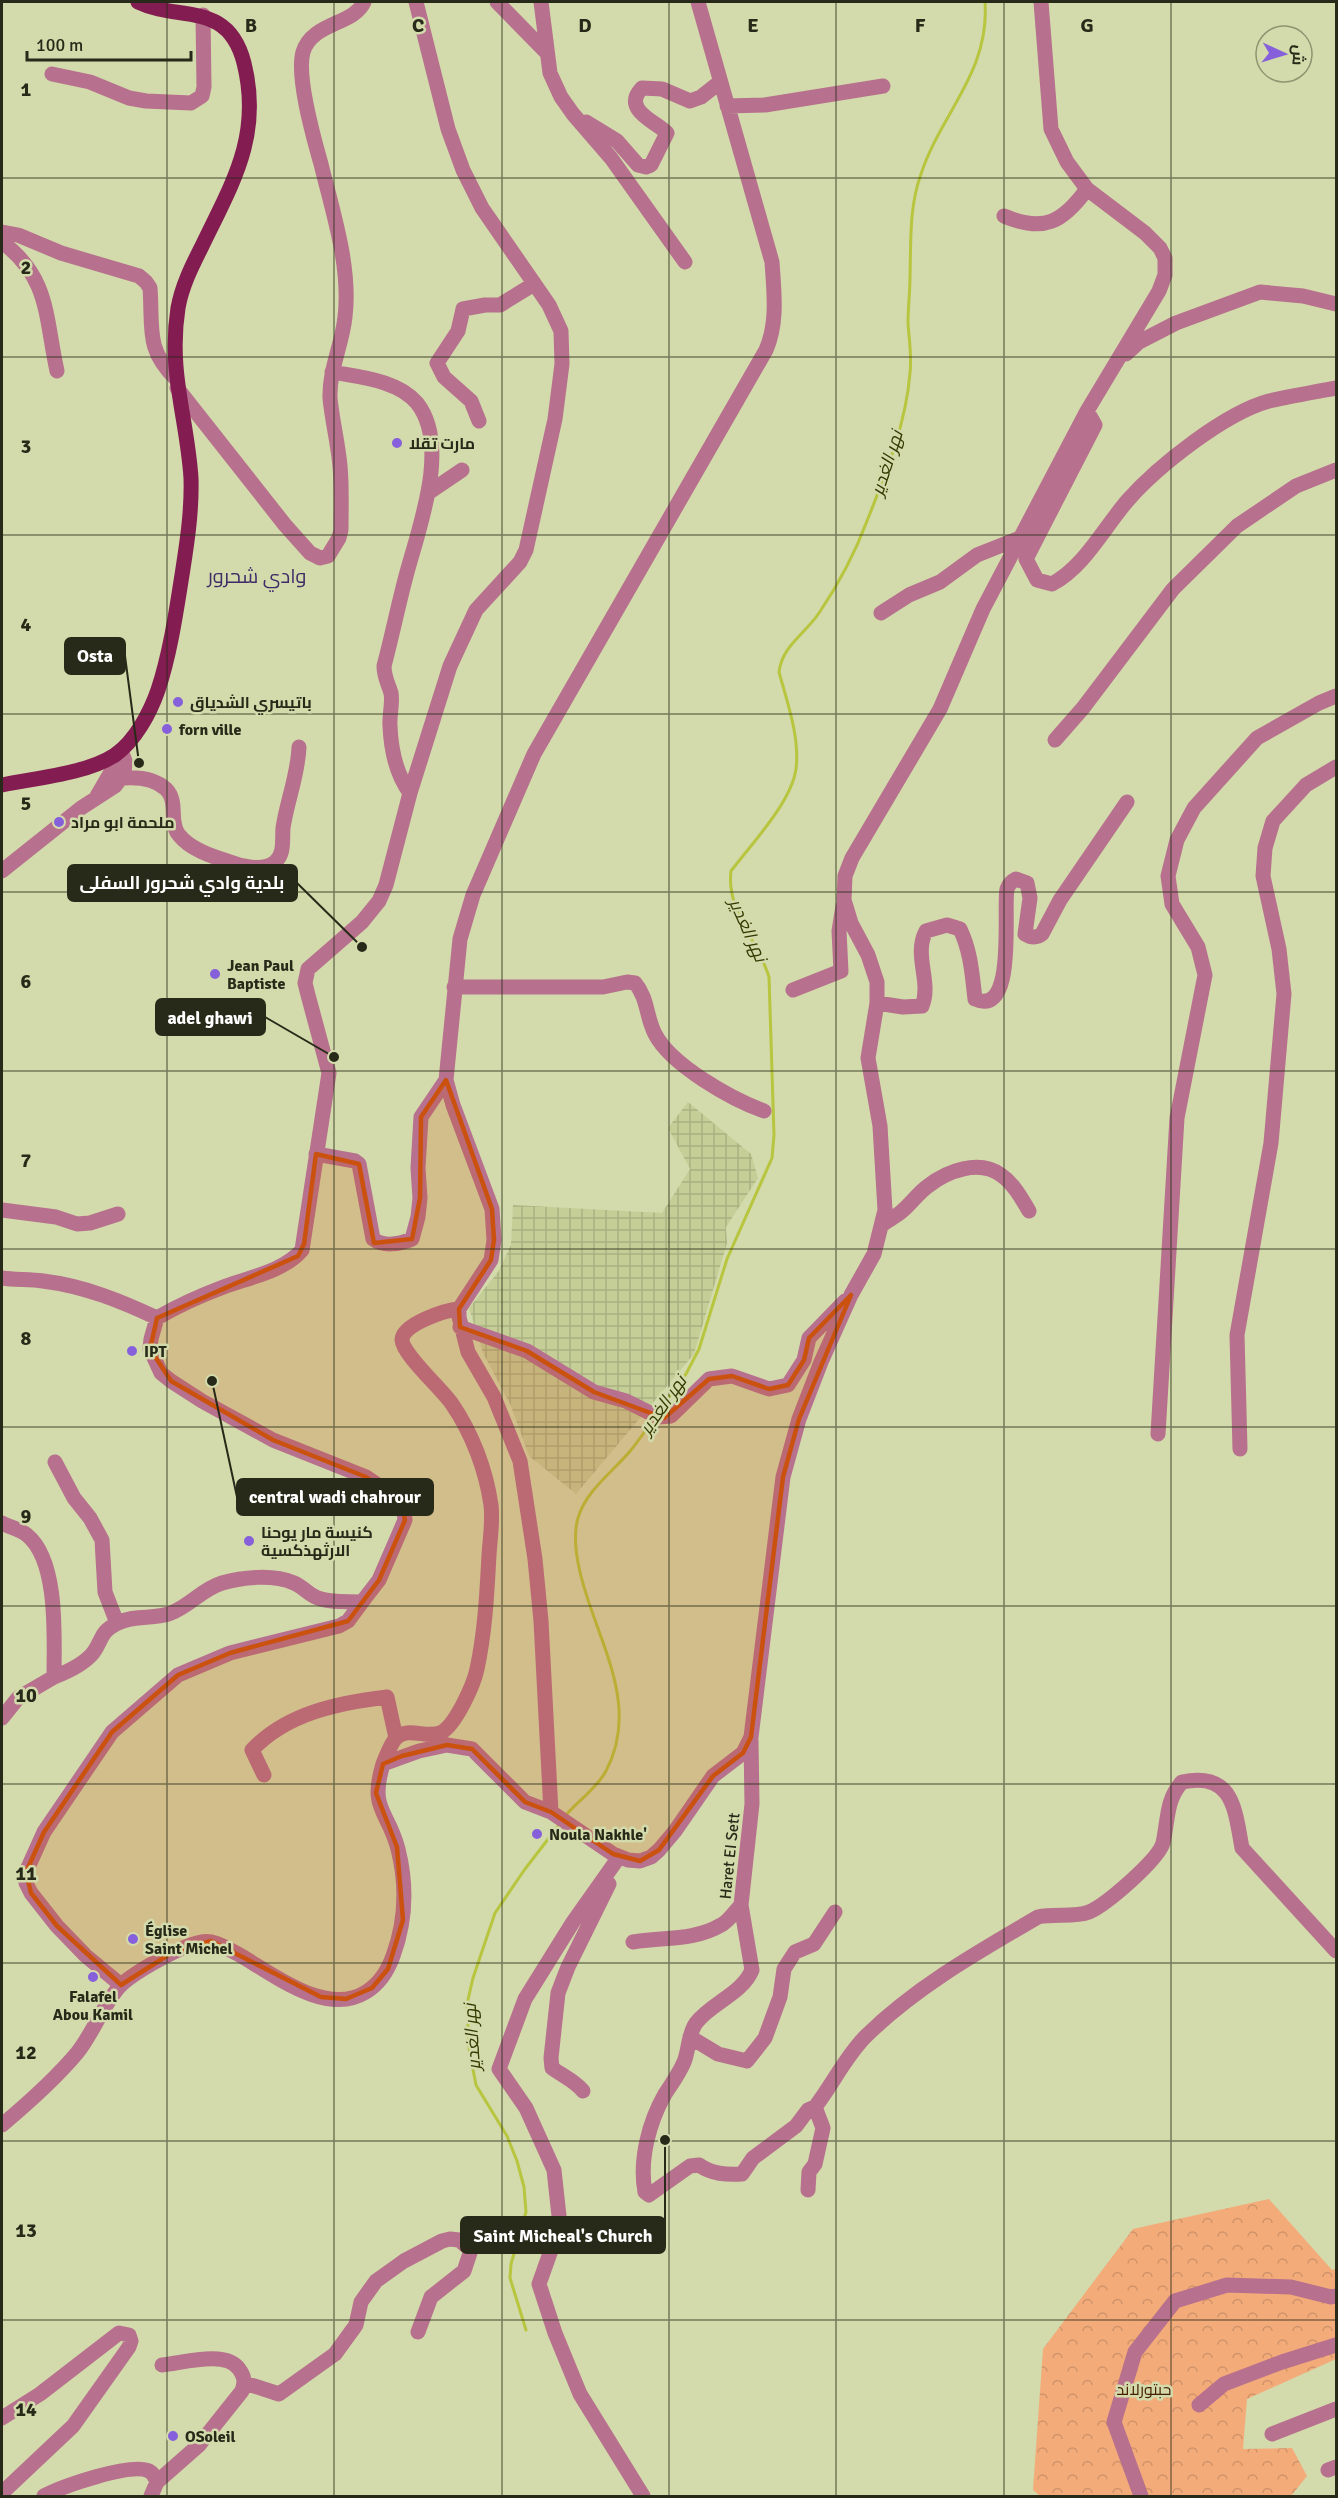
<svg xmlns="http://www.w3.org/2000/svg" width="1338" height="2498" viewBox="0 0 1338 2498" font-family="Signika,Cairo,sans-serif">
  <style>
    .industrial { fill: url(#industrial-grid) }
    .park { fill: url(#park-crowns) }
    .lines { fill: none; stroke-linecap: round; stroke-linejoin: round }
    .stream { stroke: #b8c53e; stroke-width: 3 }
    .minor { stroke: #b7708d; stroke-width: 15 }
    .major { stroke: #831c51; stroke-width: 15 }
    .marked { fill: #cb520e; fill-opacity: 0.2; stroke: #cb520e; stroke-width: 4.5; stroke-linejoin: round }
    .grid { fill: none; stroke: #272a18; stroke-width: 1.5; stroke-opacity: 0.55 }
    .poi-dot { fill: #8660da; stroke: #d3daab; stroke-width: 2 }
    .labels { text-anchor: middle; stroke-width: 5; stroke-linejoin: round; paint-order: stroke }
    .poi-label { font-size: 16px; font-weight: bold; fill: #272a18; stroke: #d3daab; text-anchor: start }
    .street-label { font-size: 16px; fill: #272a18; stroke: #d3daab }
    .park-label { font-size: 16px; fill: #461e00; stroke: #d3daab }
    .water-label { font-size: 18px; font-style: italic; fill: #353a01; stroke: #d3daab }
    .quarter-label { font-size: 20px; fill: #3e2c68; stroke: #d3daab }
    .grid-label { font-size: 20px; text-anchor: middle; font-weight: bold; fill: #272a18; stroke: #d3daab; stroke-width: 5; stroke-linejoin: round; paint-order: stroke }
    .leader { fill: none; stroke: #272a18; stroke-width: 2 }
    .callout-dot { fill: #272a18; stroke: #d3daab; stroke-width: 2 }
    .callout { fill: #272a18; stroke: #272a18; stroke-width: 2 }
    .callout-label { font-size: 18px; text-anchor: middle; font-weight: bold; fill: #fff }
  </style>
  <defs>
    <pattern id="industrial-grid" width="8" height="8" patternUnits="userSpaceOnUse" patternTransform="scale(1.5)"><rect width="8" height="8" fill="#c6ce98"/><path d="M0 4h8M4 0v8" fill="none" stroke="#aab182"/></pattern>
    <pattern id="park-crowns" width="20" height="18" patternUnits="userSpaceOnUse" patternTransform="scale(1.5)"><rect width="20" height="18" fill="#f3ab7a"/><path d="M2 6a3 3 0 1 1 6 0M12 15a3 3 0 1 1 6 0" fill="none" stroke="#d09369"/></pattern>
  </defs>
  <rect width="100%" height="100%" fill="#d3daab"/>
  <!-- industrial -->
  <path class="industrial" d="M688 1102 751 1154 758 1178 726 1227 727 1243 694 1354 576 1494 529 1456 511 1406 483 1353 469 1308 498 1272 511 1245 513 1205 662 1213 690 1169 668 1128Z"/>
  <!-- park -->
  <path class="park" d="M1269 2199 1332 2270 1336 2269V2359L1247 2399 1243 2449 1292 2448 1307 2476 1291 2496H1040L1033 2490 1043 2349 1133 2229Z"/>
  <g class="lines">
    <!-- stream -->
    <path class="stream" d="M658 1412 686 1374 699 1349 727 1259 772 1158 774 1135 769 977C758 940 726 911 731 871 752 843 791 803 796 769 800 737 787 702 779 672 782 646 805 634 819 613 838 585 855 553 867 521 886 473 906 424 910 373 912 356 909 339 908 323 908 308 910 292 910 277 911 242 909 207 921 174 941 113 990 72 985 2
      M566 1815C579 1800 597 1788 606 1771 642 1703 595 1638 580 1572 576 1555 573 1535 578 1518 586 1490 614 1471 631 1450 639 1440 646 1430 653 1420
      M526 2330 510 2278 511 2264 526 2212 524 2187 517 2161 507 2136 476 2085 469 2048 467 2004 473 1978 495 1913 525 1869 559 1825"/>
    <!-- minor -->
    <path class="minor" d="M497 2 546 52
      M541 2 550 73 561 97 573 114 611 158 685 262
      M52 74 90 82 129 98 146 101 191 103 202 96 204 87 203 15
      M727 106 765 105 883 86
      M586 122 617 141 638 165 646 167 651 165 667 133C657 122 621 110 642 88L662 89 690 101 701 97 720 82
      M1004 216C1044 233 1063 222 1087 189
      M2 232 18 235 61 253 139 276 146 282 150 288C153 328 145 349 176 379
      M2 242C50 278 45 317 57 371
      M1126 354 1139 342 1176 323 1260 292 1303 296 1336 304
      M332 372C359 377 398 380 417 403 451 446 418 530 406 576 398 606 392 636 384 666 384 677 388 683 391 693 393 703 389 716 390 726 391 750 396 774 410 793
      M177 388 285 525 310 553 320 558 328 556 339 538 341 530C341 508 342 487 340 466 338 443 332 420 330 398 329 370 342 345 345 317 351 267 333 213 321 164 314 139 296 77 303 52 312 22 354 25 364 2
      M1087 411 1095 425 1026 559 1037 580 1052 584C1085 566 1103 529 1128 500 1158 466 1225 413 1269 401 1291 396 1314 392 1336 388
      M479 421 471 401 444 377 437 363 458 331 463 309 485 305H500L534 284
      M428 493 462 470
      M881 613 909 595 940 582 977 555 1020 538
      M1055 740 1083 708 1173 589 1237 526 1296 486 1336 470
      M123 778C138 777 154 778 166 789 179 802 168 822 179 835 190 849 211 856 227 861 239 866 264 872 275 862 285 854 282 839 283 828 287 801 298 775 299 747
      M97 796 111 772 112 757
      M2 871 81 808 115 786 124 774 125 761 121 750
      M454 987H603L627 982 635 983C648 998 646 1017 655 1034 671 1065 731 1099 764 1111
      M793 990 841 971 839 931 843 906
      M877 1003 903 1007 922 1006C932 982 913 955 926 931L947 925 960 929C971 952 972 974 975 999 1017 1018 1003 909 1007 889 1009 884 1012 881 1016 879L1027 883 1030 898 1025 934C1031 938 1037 938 1042 934L1060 900 1127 802
      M316 1154 355 1161 359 1164 373 1239C384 1247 400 1244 412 1239L418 1217 420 1198 418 1168 421 1117 446 1080
      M2 1210 56 1217 77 1224 90 1223 118 1214
      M882 1225C888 1220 895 1217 901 1212 911 1204 918 1193 928 1186 947 1171 979 1159 1001 1175 1013 1183 1022 1199 1029 1211
      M2 1278C15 1280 29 1279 43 1281 84 1286 121 1301 157 1318
      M460 1327 527 1351 594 1392 626 1401 658 1417 671 1416 709 1379 732 1376 769 1389 788 1385 804 1360 809 1338 845 1301
      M1158 1434 1177 1118 1205 975 1198 947 1172 904 1168 876 1177 840 1194 808 1257 738 1319 703 1336 696
      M1240 1449 1237 1335 1271 1143 1284 994 1279 949 1263 876 1265 848 1273 821 1306 785 1336 767
      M55 1462 74 1498 90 1518 102 1540 105 1592 117 1623
      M2 1523C9 1527 20 1529 27 1535 59 1561 54 1639 54 1677 67 1672 84 1664 93 1653 103 1640 99 1632 118 1623 135 1614 154 1620 171 1613 190 1606 202 1589 222 1583 243 1577 273 1574 294 1583 304 1587 310 1597 321 1599 334 1603 348 1601 362 1602L379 1580 405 1520 404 1510 400 1500 366 1477 273 1440 202 1401 171 1381 161 1373 150 1349 151 1339 157 1318C179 1305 202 1295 226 1286 251 1277 284 1271 302 1250L329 1073 308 995 305 983 308 969 362 922 379 901 386 885 410 793 450 666 476 610 520 562 526 550 555 419 562 364 561 331 549 305 482 208 463 170 448 129 416 2
      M2 1718 18 1698 54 1677
      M751 1740 752 1804 741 1905 752 1970C742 1994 711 2003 696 2023 688 2034 689 2050 684 2062 679 2074 672 2083 665 2094 649 2122 639 2160 645 2192L649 2195 690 2166 699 2165C712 2174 726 2175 742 2174L753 2158 796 2126 808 2110 815 2107
      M383 1764C386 1756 390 1746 395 1739 408 1725 427 1740 442 1732 456 1724 474 1684 477 1669 485 1632 487 1593 489 1555 490 1539 493 1521 491 1505 486 1470 472 1433 452 1404 442 1389 403 1355 402 1340 402 1324 446 1310 459 1309
      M264 1775 252 1750C287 1713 338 1703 387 1697L396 1738
      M551 1812 541 1621 535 1559 520 1461 494 1397 468 1352 459 1317V1309L491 1260 494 1240 492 1209 453 1105 446 1080 460 939 473 895 534 754 766 350C778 322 774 293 772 262L698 2
      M619 1857 573 1922 525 1999 499 2069 526 2108 554 2170 560 2225 539 2284 555 2333 580 2394 643 2496
      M633 1942C663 1937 694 1941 721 1925 729 1921 735 1911 741 1905
      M121 1985 86 1956 57 1926 31 1893 26 1883V1872L44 1832 112 1732 178 1675 230 1653 339 1626 348 1621 362 1602
      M690 2037 718 2054 747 2061 765 2038 780 1997 784 1969 795 1952 814 1944 835 1912
      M583 2091C575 2081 563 2076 552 2068L551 2058 558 1993 568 1967 609 1884
      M2 2125C27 2104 56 2078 77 2053 92 2035 105 2001 121 1985 136 1971 181 1946 201 1942 214 1939 226 1948 238 1954 273 1974 326 2017 366 1992 379 1984 388 1970 393 1956 406 1921 407 1885 398 1849 388 1810 369 1810 383 1764L419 1751 447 1745 472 1749 525 1802 551 1812 613 1854 628 1860 640 1861 651 1857 659 1850 675 1831 713 1776 743 1753 751 1737 783 1477 799 1419 821 1362 851 1295 874 1254 885 1210 880 1126 868 1058 877 1003V982L868 955 851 923 844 900 845 876 852 858 940 709 983 609 1087 411 1159 291 1165 275V258L1160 248 1145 233 1087 189 1067 162 1051 129 1041 2
      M808 2190 809 2172 815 2164 823 2128 815 2107C833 2084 845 2057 866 2036 916 1987 978 1952 1038 1917 1055 1913 1073 1918 1089 1912 1106 1905 1158 1860 1163 1843 1168 1821 1166 1799 1182 1782 1234 1771 1235 1811 1242 1848L1336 1951
      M245 2383 279 2394 335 2354 356 2325 361 2302 376 2281 404 2261 442 2241 450 2239 459 2240 471 2250 464 2271 431 2297 418 2332
      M1199 2405 1224 2384 1282 2362 1336 2345
      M2 2418 40 2394 119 2333 129 2335 131 2341 129 2347 73 2426 2 2493
      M1272 2434 1336 2409
      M1328 2470 1336 2467
      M157 2482 199 2445 242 2391C245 2382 245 2377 239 2369 226 2350 183 2363 162 2365
      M44 2496C61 2487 131 2462 149 2471 153 2473 155 2477 157 2482L151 2496
      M1141 2496 1114 2422 1135 2352 1175 2301 1227 2285 1291 2287 1331 2297 1336 2296"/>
    <!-- major -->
    <path class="major" d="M2 785C35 778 86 774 115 755 135 741 150 713 158 690 170 654 176 613 182 575 187 543 192 511 191 478 187 417 168 372 178 308 182 285 193 264 203 244 233 182 262 135 244 63 228 0 179 22 138 2"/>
  </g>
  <!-- marked area -->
  <path class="marked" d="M446 1080 492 1209 494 1240 491 1260 459 1309 460 1327 527 1351 594 1392 664 1418 709 1379 732 1376 769 1389 788 1385 804 1360 809 1338 851 1295 799 1419 783 1477 751 1737 743 1753 713 1776 659 1850 640 1861 613 1854 551 1812 525 1802 472 1749 447 1745 402 1756 383 1764 376 1793 397 1847 403 1920 388 1969 372 1988 346 1999 321 1997 211 1941 173 1952 121 1985 57 1926 31 1893 26 1872 44 1832 112 1732 178 1675 230 1653 348 1621 379 1580 405 1520 400 1500 366 1477 273 1440 171 1381 150 1349 157 1318 298 1256 304 1244 316 1154 359 1164 374 1243 412 1239 420 1198 421 1117Z"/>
  <!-- grid -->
  <path class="grid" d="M167 2V2496M334 2V2496M502 2V2496M669 2V2496M836 2V2496M1004 2V2496M1171 2V2496M2 178H1336M2 357H1336M2 535H1336M2 714H1336M2 892H1336M2 1071H1336M2 1249H1336M2 1427H1336M2 1606H1336M2 1784H1336M2 1963H1336M2 2141H1336M2 2320H1336"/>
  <!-- markers -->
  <g class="poi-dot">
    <circle cx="397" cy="443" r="6"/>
    <circle cx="178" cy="702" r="6"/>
    <circle cx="167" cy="729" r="6"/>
    <circle cx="59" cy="822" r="6"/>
    <circle cx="215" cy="974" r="6"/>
    <circle cx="132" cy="1351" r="6"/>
    <circle cx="249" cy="1541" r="6"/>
    <circle cx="537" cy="1834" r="6"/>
    <circle cx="133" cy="1939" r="6"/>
    <circle cx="93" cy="1977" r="6"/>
    <circle cx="173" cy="2436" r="6"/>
  </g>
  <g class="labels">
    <!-- poi labels -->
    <g class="poi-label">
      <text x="409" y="449">مارت تقلا</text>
      <text x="190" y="708">باتيسري الشدياق</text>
      <text x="179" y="735">forn ville</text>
      <text x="71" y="828">ملحمة ابو مراد</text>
      <text x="227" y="971">Jean Paul<tspan x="227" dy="18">Baptiste</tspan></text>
      <text x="144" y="1357">IPT</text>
      <text x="261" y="1538">كنيسة مار يوحنا<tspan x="261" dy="18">الارثهذكسية</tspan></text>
      <text x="549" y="1840">Noula Nakhle'</text>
      <text x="145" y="1936">Église<tspan x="145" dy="18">Saint Michel</tspan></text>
      <text x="93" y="2002" text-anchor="middle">Falafel<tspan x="93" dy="18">Abou Kamil</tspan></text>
      <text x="185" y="2442">OSoleil</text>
    </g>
    <!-- street labels -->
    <g class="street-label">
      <text transform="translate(729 1856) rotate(-84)" y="6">Haret EI Sett</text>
    </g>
    <!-- park labels -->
    <g class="park-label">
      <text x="1144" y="2395">حبتورلاند</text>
    </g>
    <!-- water labels -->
    <g class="water-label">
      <text transform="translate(887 463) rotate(-72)" y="6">نهر الغدير</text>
      <text transform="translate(748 930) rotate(66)" y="6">نهر الغدير</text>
      <text transform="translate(663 1405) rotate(-55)" y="6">نهر الغدير</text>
      <text transform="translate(472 2037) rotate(-94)" y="6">نهر الغدير</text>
    </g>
    <!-- quarter labels -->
    <g class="quarter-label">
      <text x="257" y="583">وادي شحرور</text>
    </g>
  </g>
  <g class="grid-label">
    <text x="251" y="32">B</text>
    <text x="418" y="32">C</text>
    <text x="585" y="32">D</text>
    <text x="753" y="32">E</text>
    <text x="920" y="32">F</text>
    <text x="1087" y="32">G</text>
    <text x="26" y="96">1</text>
    <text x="26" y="274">2</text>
    <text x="26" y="453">3</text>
    <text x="26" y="631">4</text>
    <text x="26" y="810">5</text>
    <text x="26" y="988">6</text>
    <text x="26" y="1167">7</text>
    <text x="26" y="1345">8</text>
    <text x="26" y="1523">9</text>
    <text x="26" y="1702">10</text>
    <text x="26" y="1880">11</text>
    <text x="26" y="2059">12</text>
    <text x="26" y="2237">13</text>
    <text x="26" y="2416">14</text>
  </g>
  <!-- callouts -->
  <path class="leader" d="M139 763L125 656M362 947L297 883M334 1057L265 1017M212 1381L237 1497M665 2140L665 2235"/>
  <g class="callout-dot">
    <circle cx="139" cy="763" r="6"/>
    <circle cx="362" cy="947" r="6"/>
    <circle cx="334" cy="1057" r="6"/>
    <circle cx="212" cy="1381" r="6"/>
    <circle cx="665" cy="2140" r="6"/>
  </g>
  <g class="callout">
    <rect x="65" y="638" width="60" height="36" rx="6"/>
    <rect x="68" y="865" width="229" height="36" rx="6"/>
    <rect x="156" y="999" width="109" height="36" rx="6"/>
    <rect x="237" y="1479" width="196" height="36" rx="6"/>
    <rect x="461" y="2217" width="204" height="36" rx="6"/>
  </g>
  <g class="callout-label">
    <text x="95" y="662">Osta</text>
    <text x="182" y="889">بلدية وادي شحرور السفلى</text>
    <text x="210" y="1024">adel ghawi</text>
    <text x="335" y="1503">central wadi chahrour</text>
    <text x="563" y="2242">Saint Micheal's Church</text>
  </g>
  <!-- border -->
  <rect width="1338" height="2498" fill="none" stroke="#272a18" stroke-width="6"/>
  <!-- north arrow -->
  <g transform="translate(1284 54) rotate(94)"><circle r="28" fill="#d3daab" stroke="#8e9470" stroke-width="1.5"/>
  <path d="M0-4.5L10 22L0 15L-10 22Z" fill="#8660da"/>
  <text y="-9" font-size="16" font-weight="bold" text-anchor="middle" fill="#272a18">ش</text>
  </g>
  <!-- scale -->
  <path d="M27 51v9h164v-9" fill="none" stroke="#272a18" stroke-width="3"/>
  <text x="36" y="51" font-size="18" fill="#272a18" stroke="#d3daab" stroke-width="4.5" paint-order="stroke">100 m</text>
</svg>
